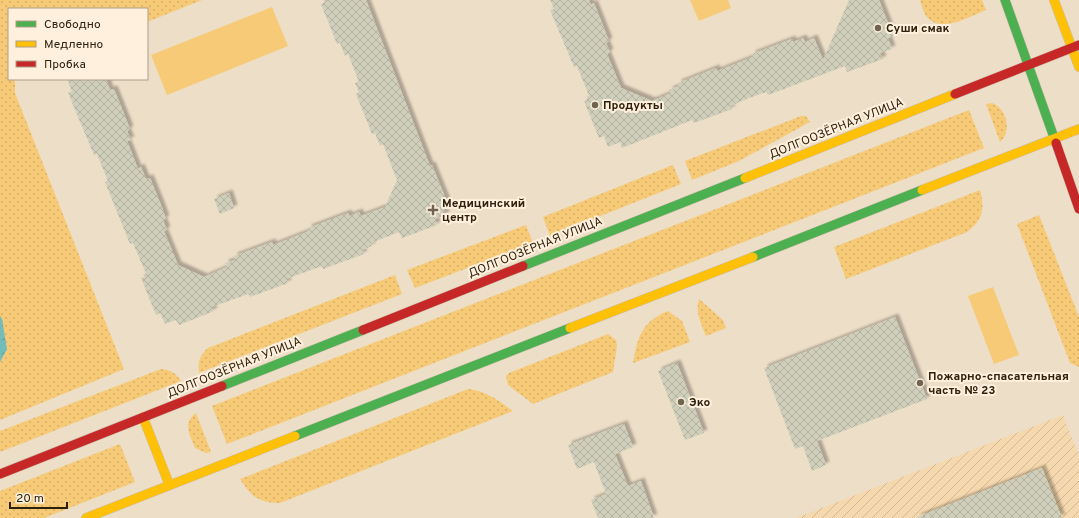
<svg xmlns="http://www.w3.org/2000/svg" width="1079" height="518" viewBox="0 0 1079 518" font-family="Overpass,sans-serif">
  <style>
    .industrial { fill: url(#industrial-furrows) }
    .grass { fill: url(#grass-dots) }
    .green { fill: #f7ca77 }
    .water { fill: url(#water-ripples) }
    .building { fill: url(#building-cross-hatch); filter: url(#shadow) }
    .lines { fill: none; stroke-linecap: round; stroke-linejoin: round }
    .fast-casing { stroke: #c9bba8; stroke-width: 10 }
    .slow-casing { stroke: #c9bba8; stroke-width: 10 }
    .jam-casing { stroke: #c9bba8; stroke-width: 10 }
    .fast { stroke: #4caf50; stroke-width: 9 }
    .slow { stroke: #ffc107; stroke-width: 9 }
    .jam { stroke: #c62828; stroke-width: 9 }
    .poi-dot { fill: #71644e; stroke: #fef0dc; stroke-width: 1.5 }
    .labels { text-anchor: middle; stroke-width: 4; stroke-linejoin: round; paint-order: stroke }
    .poi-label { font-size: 12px; font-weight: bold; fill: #2e220d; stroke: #fef0dc; text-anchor: start }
    .street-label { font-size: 12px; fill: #2e220d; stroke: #fef0dc }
  </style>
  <defs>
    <pattern id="industrial-furrows" width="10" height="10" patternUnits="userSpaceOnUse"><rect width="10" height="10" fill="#f5d8ae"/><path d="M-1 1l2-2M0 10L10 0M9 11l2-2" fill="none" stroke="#d2b994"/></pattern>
    <pattern id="grass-dots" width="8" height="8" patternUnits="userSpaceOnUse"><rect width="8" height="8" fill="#f7ca77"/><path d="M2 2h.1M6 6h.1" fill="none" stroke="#d4ad66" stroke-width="1.8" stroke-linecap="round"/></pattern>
    <pattern id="water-ripples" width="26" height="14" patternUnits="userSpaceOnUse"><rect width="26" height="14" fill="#73bcb8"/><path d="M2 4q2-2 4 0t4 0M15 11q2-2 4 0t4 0" fill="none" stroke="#5f9894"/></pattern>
    <pattern id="building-cross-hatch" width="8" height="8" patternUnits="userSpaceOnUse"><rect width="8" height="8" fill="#d0cfbb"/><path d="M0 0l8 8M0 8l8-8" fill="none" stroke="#b3b1a0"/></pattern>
    <filter id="shadow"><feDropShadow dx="3.5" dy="-3.5" stdDeviation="1" flood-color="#0004"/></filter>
  </defs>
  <rect width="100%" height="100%" fill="#eddec7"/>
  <!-- industrial -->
  <path class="industrial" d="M1063 415 1079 456V518H796Z"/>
  <!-- grass -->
  <path class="grass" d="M0 0H202L147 22V9H9V79H15V93L124 369 0 420Z
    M920 0H982L986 10C971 16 941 34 927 17 923 13 922 5 920 0Z
    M992 103C1007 108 1012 132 1000 142L986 104Z
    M969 110 984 148 227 444 212 406Z
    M801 116H806L810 122 739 161 692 180 685 161Z
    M673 165 681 184 550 236 543 217Z
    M980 190C985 208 983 221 967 232L846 279 834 247Z
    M1039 215 1079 317V367L1070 363 1017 224Z
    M526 225 533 243 415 288 407 270Z
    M395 275 402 294 199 373C198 362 199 356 208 348Z
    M699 299 723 320 726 328 706 336C701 323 695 312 699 299Z
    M668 311 682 321 690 342 633 363C638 337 641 322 668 311Z
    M608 334 616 340 617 346 613 372 533 404 508 385 506 376 509 373Z
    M161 369C171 370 176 373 181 381L0 452V431Z
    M468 389C487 391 499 401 513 411L280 503C258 503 251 496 240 479Z
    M196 413 211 452 206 453 195 448C190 435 182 423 196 413Z
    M120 444 135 482 44 518H0V491Z"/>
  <!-- green -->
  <path class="green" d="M690 0H728L731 8 699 21Z
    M272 7 288 46 167 95 151 55Z
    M993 287 1019 355 994 364 968 296Z"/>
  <!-- water -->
  <path class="water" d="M0 316 2 319 7 349 0 362Z"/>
  <!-- building -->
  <path class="building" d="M330 0H366L430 166 432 165 447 202 442 204 446 215 435 219 437 225 402 238 399 232 371 243 372 246 362 250 364 254 323 269 322 266 286 279 288 283 250 297 248 294 212 307 214 311 179 325 176 320 165 324 160 313 156 315 141 278 147 276 133 243 130 244 105 182 108 181 97 154 94 155 68 93 72 91 67 79H106L110 90 114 89 130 129 127 131 131 140 127 141 138 169 141 167 146 179 150 178 161 205 166 219 163 220 167 230 164 231 178 265 204 277 227 267 225 263 235 260 234 256 272 242 273 245 309 231 308 228 348 213 349 216 359 212 361 216 385 207 397 180 383 144 380 146 375 133 372 134 356 94 359 92 355 83 359 82 348 54 345 56 340 43 337 44 321 4Z
    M550 0H589L591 5 594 3 609 41 606 43 610 52 607 54 621 88 652 101 671 93 669 90 679 86 678 83 716 68 717 71 753 57 752 54 792 39 793 42 803 38 805 42 814 38 823 60 849 0H879L893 36 888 38 892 49 880 53 883 59 847 72 845 66 768 95 766 92 749 98 730 106 732 109 694 123 692 120 622 148 620 142 608 147 604 136 599 138 584 101 590 98 577 66 574 67 550 10 554 9Z
    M229 193 234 208 220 214 214 199Z
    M895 317 927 399 817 441 826 465 812 471 803 446 795 449 764 368Z
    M677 363 704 433 685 440 658 371Z
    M624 424 633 447 615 454 628 486 641 481 654 518H598L591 500 606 494 594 462 577 469 568 445Z
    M1042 468 1062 518H918L917 517Z"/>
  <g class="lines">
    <!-- fast casing -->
    <g class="fast-casing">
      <path id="fast" d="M1005 0 1056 143
        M753 257 922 190
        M523 266 745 178
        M222 386 363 330
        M295 436 570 328"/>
    </g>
    <!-- slow casing -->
    <g class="slow-casing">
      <path id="slow" d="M1054 0 1079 67
        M745 178 955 94
        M922 190 1079 129
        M570 328 753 257
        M143 417 169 484
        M86 518 295 436"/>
    </g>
    <!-- jam casing -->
    <g class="jam-casing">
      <path id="jam" d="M955 94 1079 45
        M1056 143 1079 209
        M363 330 523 266
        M0 474 222 386"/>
    </g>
    <!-- fast -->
    <use href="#fast" class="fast"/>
    <!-- slow -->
    <use href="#slow" class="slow"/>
    <!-- jam -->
    <use href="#jam" class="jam"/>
  </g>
  <!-- markers -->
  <g class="poi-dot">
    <circle cx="878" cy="28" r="4"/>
    <circle cx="595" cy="105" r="4"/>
    <path d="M431 204h4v4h4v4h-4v4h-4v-4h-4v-4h4z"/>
    <circle cx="920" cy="383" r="4"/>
    <circle cx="681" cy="402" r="4"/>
  </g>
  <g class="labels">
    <!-- poi labels -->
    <g class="poi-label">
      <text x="886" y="32">Суши смак</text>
      <text x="603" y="109">Продукты</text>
      <text x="442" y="207">Медицинский<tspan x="442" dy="14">центр</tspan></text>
      <text x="928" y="380">Пожарно-спасательная<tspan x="928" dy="14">часть № 23</tspan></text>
      <text x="689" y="406">Эко</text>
    </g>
    <!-- street labels -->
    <g class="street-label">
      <text transform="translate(836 128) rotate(-22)" y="4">ДОЛГООЗЁРНАЯ УЛИЦА</text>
      <text transform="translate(535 247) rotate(-22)" y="4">ДОЛГООЗЁРНАЯ УЛИЦА</text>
      <text transform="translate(234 367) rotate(-22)" y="4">ДОЛГООЗЁРНАЯ УЛИЦА</text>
    </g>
  </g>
  <!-- legend -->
  <rect x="8" y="8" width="140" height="72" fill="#fef0dc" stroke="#ab9e89"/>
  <rect x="16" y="21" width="20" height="6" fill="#4caf50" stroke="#ab9e89"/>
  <text x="44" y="28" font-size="12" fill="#2e220d">Свободно</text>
  <rect x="16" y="41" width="20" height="6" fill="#ffc107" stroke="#ab9e89"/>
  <text x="44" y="48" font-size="12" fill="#2e220d">Медленно</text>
  <rect x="16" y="61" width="20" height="6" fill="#c62828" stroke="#ab9e89"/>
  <text x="44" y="68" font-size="12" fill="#2e220d">Пробка</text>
  <!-- scale -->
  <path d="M10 502v6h57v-6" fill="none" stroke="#2e220d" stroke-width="2"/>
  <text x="16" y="502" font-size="12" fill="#2e220d" stroke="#fef0dc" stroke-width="3" paint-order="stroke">20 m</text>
</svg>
